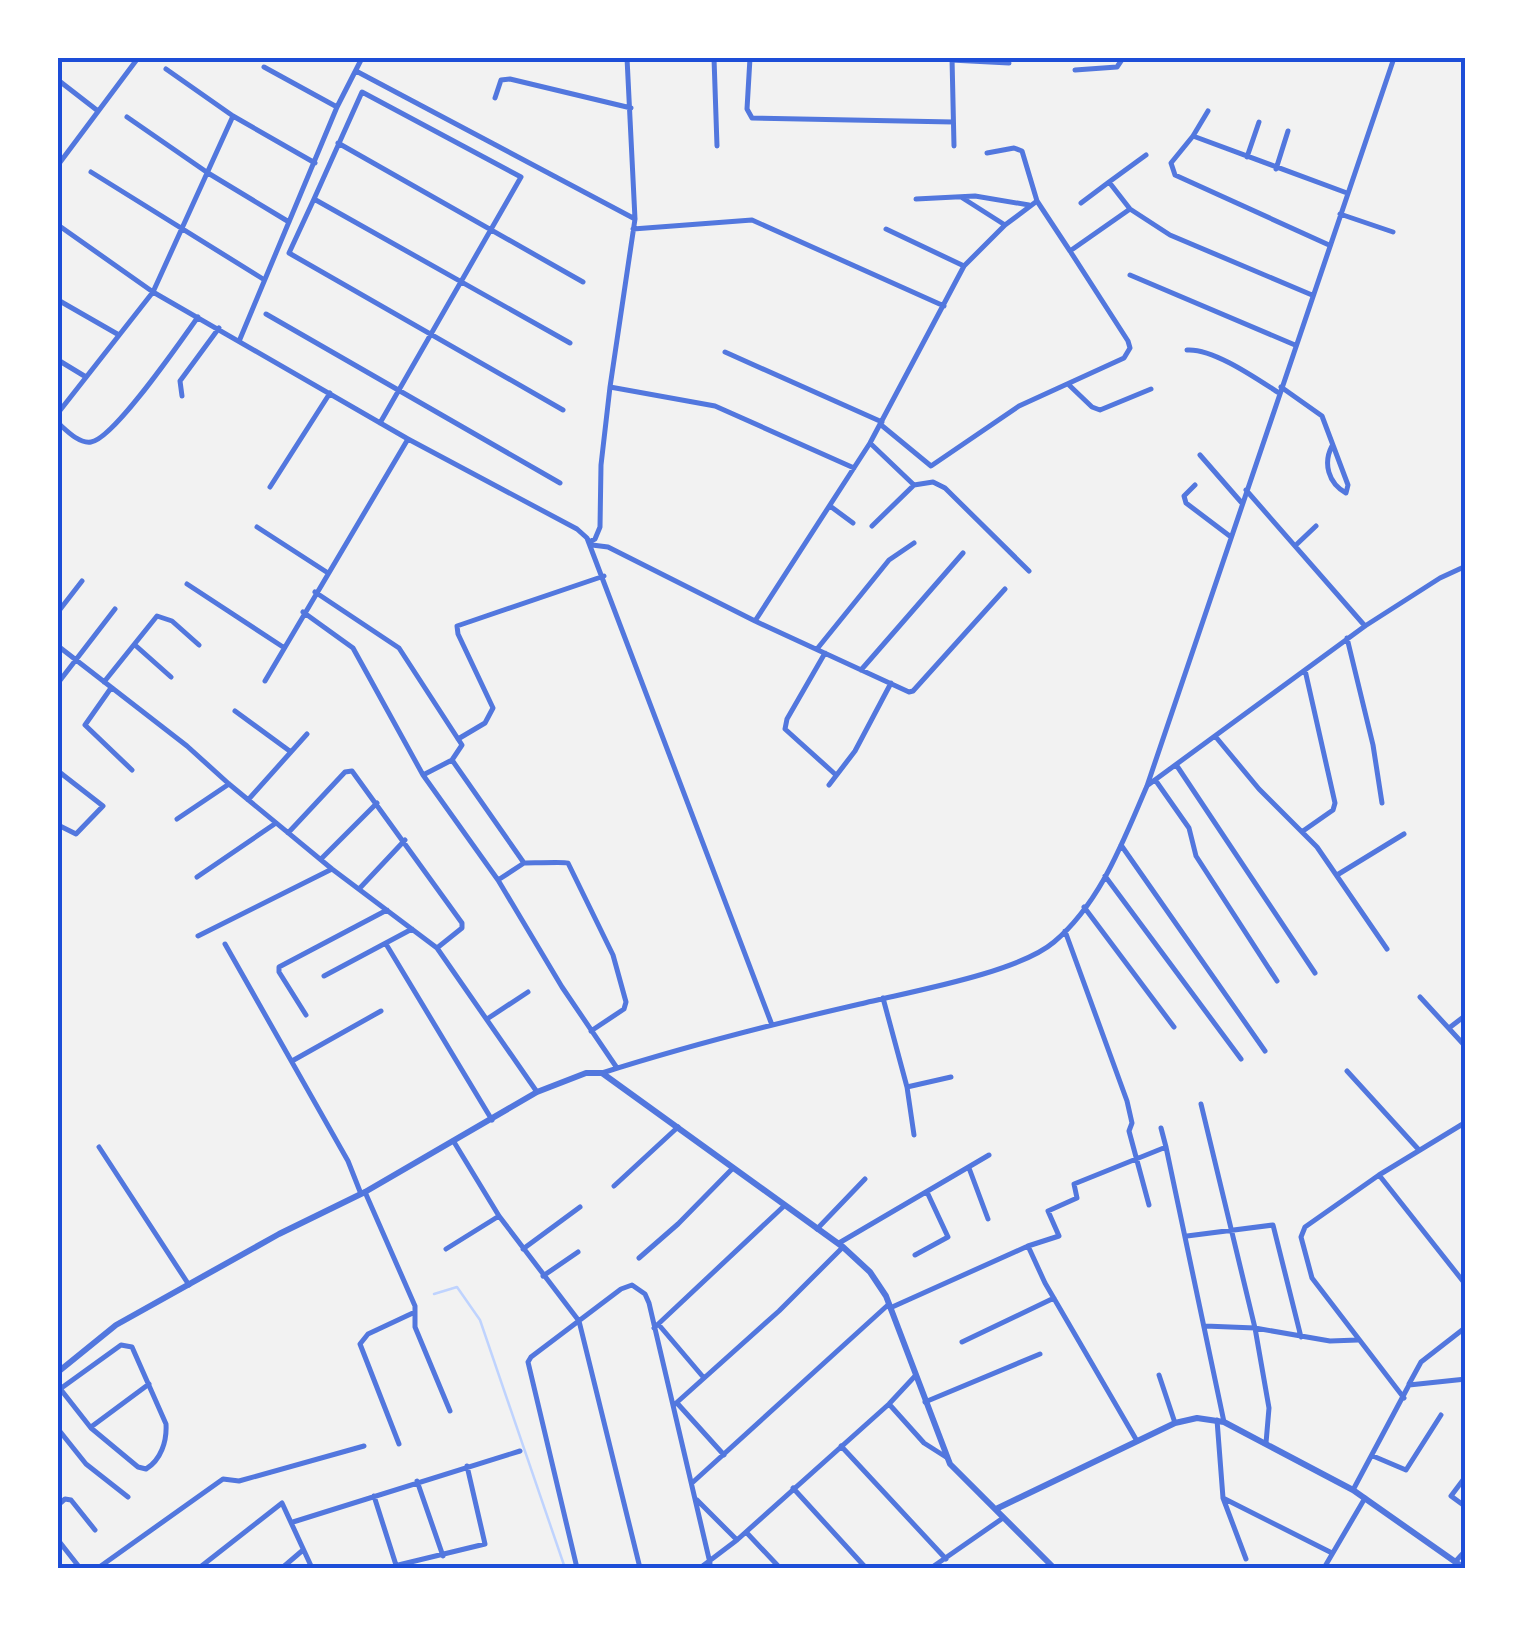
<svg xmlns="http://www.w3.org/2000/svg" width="1523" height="1626" viewBox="0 0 1523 1626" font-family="Quicksand,sans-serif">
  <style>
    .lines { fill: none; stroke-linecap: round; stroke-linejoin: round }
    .stream { stroke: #bfd3fe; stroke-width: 2.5 }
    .minor { stroke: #5277de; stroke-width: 5 }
    .tertiary { stroke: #5277de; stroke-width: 6 }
    .neatline { fill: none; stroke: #1d4ed8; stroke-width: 4 }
  </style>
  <rect width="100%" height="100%" fill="#f2f2f2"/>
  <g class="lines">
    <!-- stream -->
    <path class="stream" d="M434 1294 457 1287 480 1320 565 1568"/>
    <!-- minor -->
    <path class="minor" d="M714 58 717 146
      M750 58 747 109 752 118 953 122
      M952 58 954 146
      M951 60 1009 63
      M264 67 337 107
      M166 69 233 116 315 163
      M1075 70 1117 67 1123 58
      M356 71 635 219
      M58 80 98 111
      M495 98 501 80 510 79 631 108
      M1208 111 1193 136 1171 163 1175 175 1329 245
      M127 117 208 173 289 222
      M1193 136 1347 193
      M338 143 583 282
      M1247 157 1259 122
      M58 165 138 58
      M1276 169 1288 131
      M91 172 263 279
      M1109 182 1146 155
      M961 197 1005 225
      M314 199 362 92 521 177 380 423
      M916 199 975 196 1029 205
      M1037 201 1070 251
      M1081 203 1109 182 1130 209
      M1340 214 1393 232
      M58 225 153 292 408 439 577 529 587 538 772 1025
      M633 229 752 220 944 306
      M886 229 964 266
      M1130 275 1295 345
      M58 300 119 335
      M266 314 560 483
      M240 339 337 107 362 58
      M1187 350C1213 348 1257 379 1279 393
      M725 352 882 422
      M58 360 86 377
      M1069 385 1092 407 1100 410 1151 389
      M610 387 715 406 854 468
      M1281 387 1322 416 1348 485 1346 493C1328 483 1323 463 1332 446
      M182 396 180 381 219 328
      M563 410 289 253 314 199 570 343
      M58 413 153 292 233 116
      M58 423C66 430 79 444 91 442 114 439 182 339 198 317
      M880 424 931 466 1019 406 1124 358 1130 348 1128 341 1070 251 1130 209 1170 235 1312 295
      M870 443 914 485 872 526
      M1200 455 1241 502
      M914 485 933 482 945 488 1029 571
      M1195 485 1184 496 1186 503 1231 537
      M270 487 330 393
      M1246 490 1365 626
      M830 506 853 523
      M257 527 328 573
      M589 542 595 539 600 527 601 465 610 387 635 219 627 58
      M1297 544 1316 526
      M592 545 608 547 755 621 909 692 913 691 1005 589
      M187 584 283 647
      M315 592 399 648 462 745 452 760 423 775
      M58 612 82 581
      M303 612 353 648 423 775 498 880 562 987 617 1068
      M755 621 870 443 964 266 1005 225 1037 201 1022 151 1014 148 987 153
      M1347 638 1373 745 1382 803
      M135 645 171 677
      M58 646 187 746 229 784 332 869 437 948 537 1092
      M817 649 889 560 914 543
      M825 653 787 719 785 729 836 775
      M861 670 963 553
      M265 681 408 439
      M104 682 157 616 172 621 199 645
      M58 683 115 609
      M111 688 85 725 132 770
      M235 711 291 752
      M1215 736 1259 789 1317 847 1387 949
      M458 739 485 723 493 708 458 634 457 626 604 576
      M452 760 524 863C532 863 565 862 568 863L613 955 626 1002 624 1009 591 1031
      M1177 766 1315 973
      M58 771 103 806 76 834 58 825
      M1156 781 1189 828 1196 856 1277 981
      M829 785 855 751 891 683
      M1148 785 1365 626 1440 578 1466 566
      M248 800 307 734
      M177 819 229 784
      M1303 831 1333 810 1335 803 1305 670
      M288 833 345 772 352 771 462 923V928L437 948
      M1121 845 1265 1051
      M322 858 377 803
      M1337 875 1404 834
      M1105 876 1241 1059
      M197 877 276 823
      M498 880 524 863
      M359 889 405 840
      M1084 907 1174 1027
      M1065 931 1127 1101 1132 1123 1129 1131 1149 1205
      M198 936 332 869
      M225 944 348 1161 361 1194
      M386 944 492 1120
      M324 976 412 929
      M1420 997 1466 1047
      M883 998 907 1087 914 1135
      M306 1015 279 972V967L387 910
      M487 1019 528 992
      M1449 1028 1466 1015
      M292 1061 381 1011
      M1347 1071 1419 1150
      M602 1073C687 1046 773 1024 860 1004 908 992 1018 973 1054 942 1101 902 1123 841 1147 786L1394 58
      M907 1087 951 1077
      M1201 1104 1255 1328 1269 1408 1266 1443
      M1161 1128 1166 1147
      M454 1142 499 1216 579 1321 640 1568
      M99 1147 189 1285
      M969 1168 988 1219
      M1379 1175 1466 1285
      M614 1186 678 1127
      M365 1192 415 1306V1327L450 1411
      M817 1229 865 1179
      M1187 1236 1273 1225 1301 1337
      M839 1243 989 1155
      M1028 1246 1059 1236 1048 1211 1077 1198 1074 1184 1166 1147 1224 1422
      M446 1249 499 1216
      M523 1249 580 1207
      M915 1255 948 1237 927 1192
      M639 1258 678 1224 733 1168
      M543 1276 578 1252
      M890 1308 1028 1246 1045 1283 1137 1441
      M659 1325 704 1378
      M1205 1326 1255 1328 1330 1341 1358 1340
      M654 1328 784 1206
      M962 1342 1054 1298
      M1159 1375 1175 1423
      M1409 1384 1421 1362 1466 1327
      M58 1386 91 1428 138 1467 146 1469C161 1460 167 1441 166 1424L132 1347 121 1345 60 1389
      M1404 1398 1312 1278 1301 1237 1305 1227 1379 1175 1466 1122
      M925 1402 1040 1354
      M677 1403 724 1455
      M889 1404 924 1443 946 1457
      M674 1405 779 1311 843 1247
      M1217 1420 1223 1498 1332 1553
      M91 1427 149 1384
      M58 1429 86 1464 128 1497
      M399 1444 360 1344 368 1334 415 1312
      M841 1446 946 1559
      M1373 1456 1406 1470 1441 1415
      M1466 1476 1451 1496 1466 1507
      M417 1481 443 1556
      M692 1483 889 1304
      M793 1488 866 1568
      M1353 1490 1409 1385 1466 1379
      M374 1496 396 1565
      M1223 1498 1246 1559
      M697 1500 737 1540
      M58 1505 65 1499 71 1500 95 1530
      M293 1522 520 1451
      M746 1532 780 1568
      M58 1540 80 1568
      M1455 1562 1466 1550
      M98 1568 223 1479 239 1481 364 1446
      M199 1568 282 1503 312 1568
      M282 1568 303 1550
      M386 1568 485 1544 467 1466
      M577 1568 528 1362 531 1357 621 1289 632 1285 645 1294 649 1303 710 1563
      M700 1568 737 1540 889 1404 916 1375
      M931 1568 1003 1518
      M1324 1568 1365 1498"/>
    <!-- tertiary -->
    <path class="tertiary" d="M58 1372 116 1325 279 1234 365 1192 537 1092 586 1073H602L843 1247 870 1272 886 1296 950 1464 1054 1568
      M996 1509 1175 1423 1197 1418 1224 1422 1353 1490 1464 1568"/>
  </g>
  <!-- border -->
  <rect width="1523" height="1626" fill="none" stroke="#ffffff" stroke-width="120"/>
  <rect x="60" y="60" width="1403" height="1506" class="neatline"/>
</svg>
